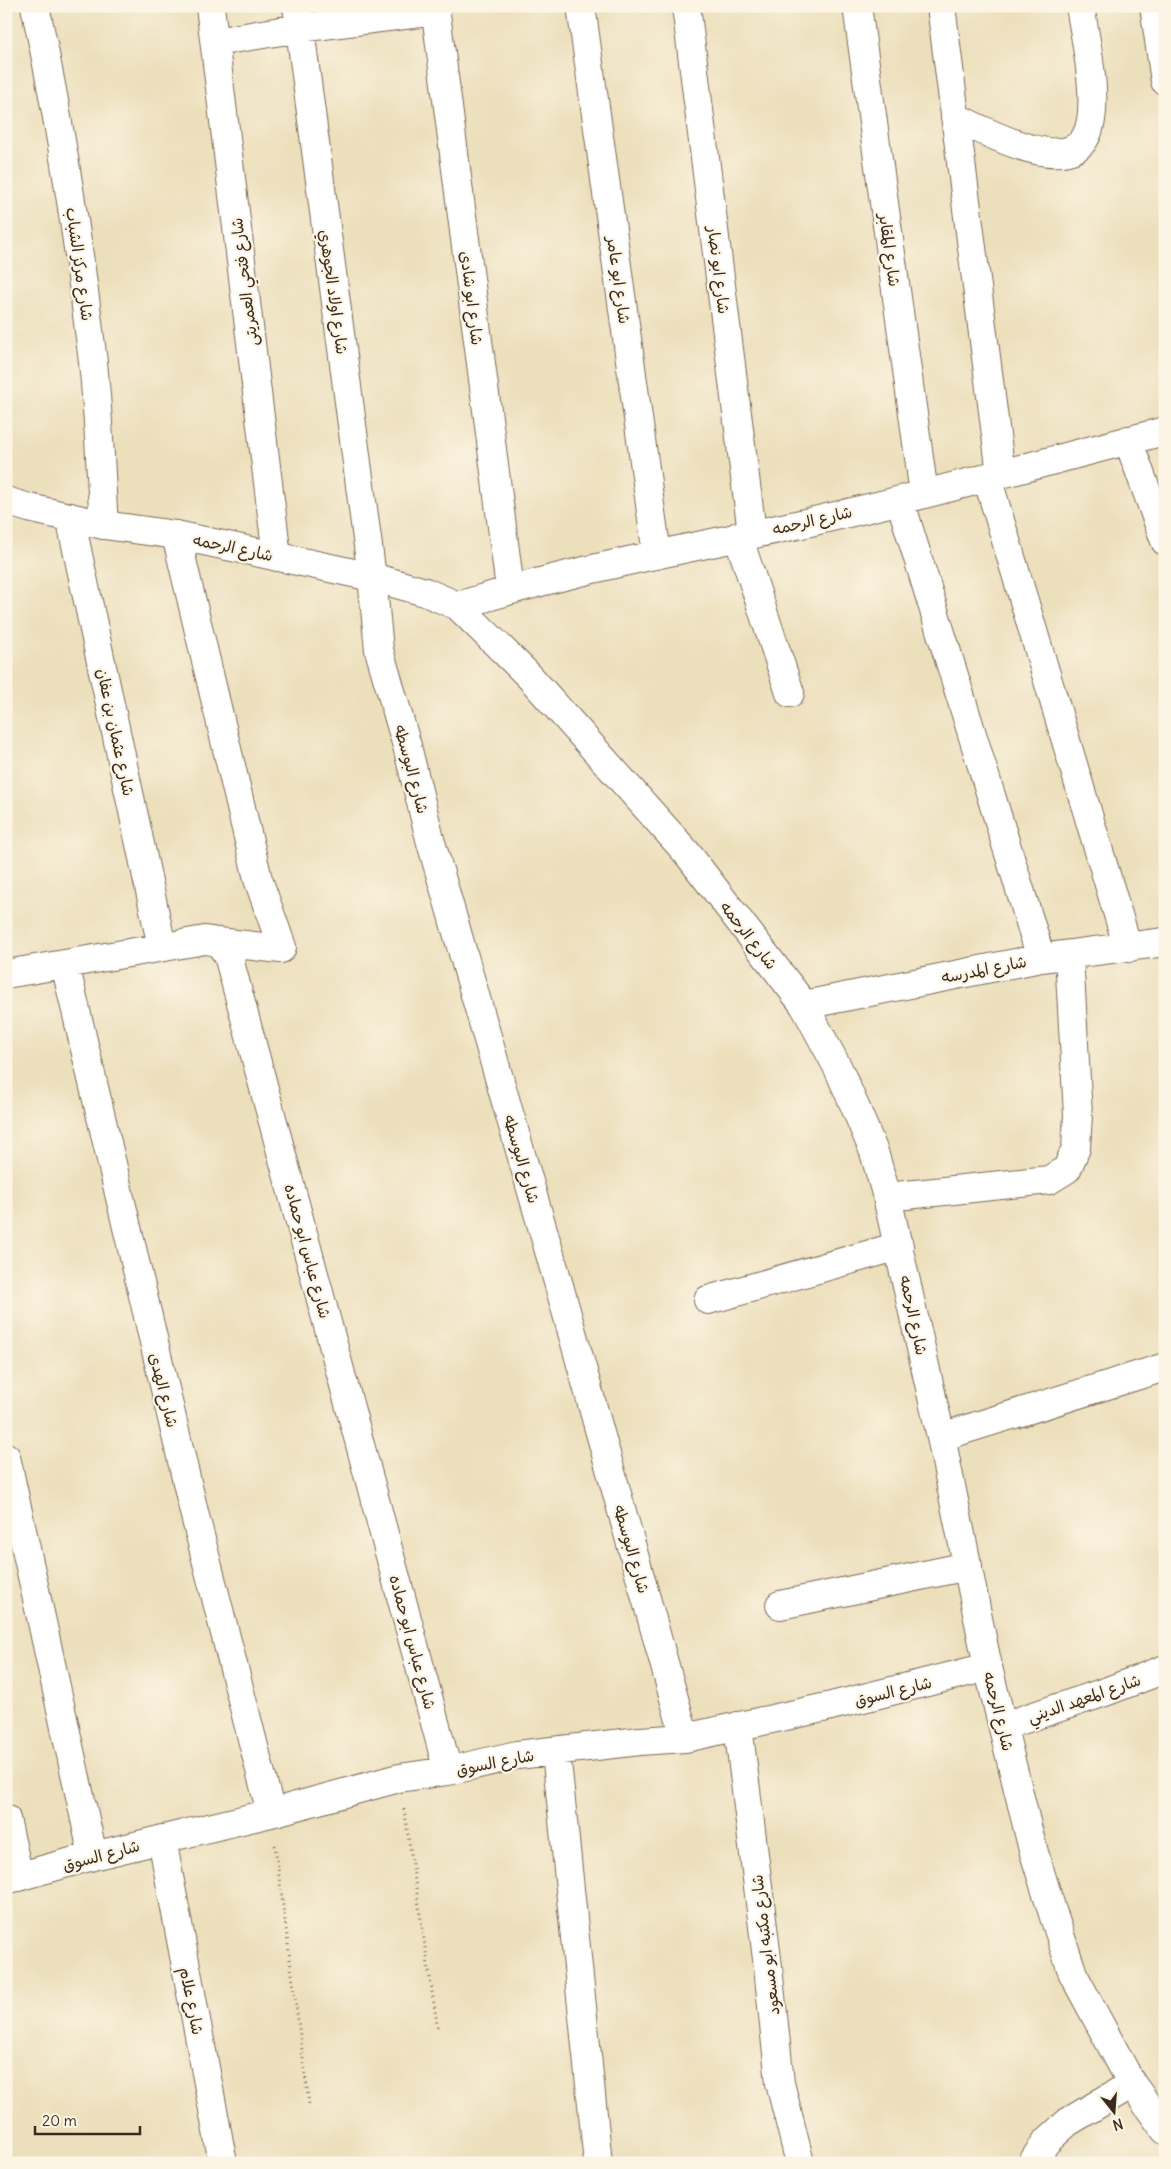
<svg xmlns="http://www.w3.org/2000/svg" width="1171" height="2169" viewBox="0 0 1171 2169" font-family="Delius,'Playpen Sans Arabic',sans-serif">
  <style>
    .lines { fill: none; stroke-linecap: round; stroke-linejoin: round }
    .street-casing { stroke: #796955; stroke-width: 30 }
    .secondary-casing { stroke: #796955; stroke-width: 30 }
    .path { stroke: #796955; stroke-width: 3; stroke-dasharray: 1 4; stroke-linecap: butt }
    .street { stroke: #fff; stroke-width: 28 }
    .secondary { stroke: #fff; stroke-width: 28 }
    .labels { text-anchor: middle; stroke-width: 4.5; stroke-linejoin: round; paint-order: stroke }
    .street-label { font-size: 16px; fill: #3b2a1e; stroke: #fcf5e5 }
  </style>
  <rect width="100%" height="100%" fill="#fcf5e5"/>
  <filter id="ink" filterUnits="userSpaceOnUse"><feTurbulence type="fractalNoise" baseFrequency=".02" numOctaves="2"/><feDisplacementMap in="SourceGraphic" scale="10" xChannelSelector="R" yChannelSelector="G"/><feConvolveMatrix kernelMatrix="1 2 1 2 8 2 1 2 1" color-interpolation-filters="sRGB"/></filter>
  <filter id="wash" filterUnits="userSpaceOnUse"><feTurbulence type="fractalNoise" baseFrequency=".0096" numOctaves="4" result="noise"/><feDisplacementMap in="SourceGraphic" scale="20" xChannelSelector="R" yChannelSelector="G"/><feGaussianBlur stdDeviation="1.12" result="paint"/><feColorMatrix in="noise" values="0 0 0 0 0 0 0 0 0 0 0 0 0 0 0 0 0 1.4 0 .05"/><feComposite in="paint" operator="in"/></filter>
  <g filter="url(#wash)">
    <rect width="100%" height="100%" fill="#ecdfbc"/>
  </g>
  <g filter="url(#ink)">
    <g class="lines">
      <!-- street casing -->
      <g class="street-casing">
        <path id="street" d="M35 6C60 121 78 238 92 354 99 411 100 468 104 525
          M210 6 277 557
          M297 6 372 577 379 650 407 746 430 839 560 1289 685 1738
          M435 6 510 589
          M581 6 657 555
          M686 6 752 533
          M857 6 924 494
          M941 6 1001 474
          M1154 6 1165 81
          M215 42 299 28 436 11
          M955 117C982 130 1064 175 1085 138 1102 110 1085 38 1080 6
          M1128 440 1165 541
          M987 477 1128 948
          M900 500 1041 958
          M70 517 162 947
          M176 535 258 879 282 947 281 949 218 942
          M738 536 790 693
          M458 606C573 569 692 548 810 522 929 495 1047 461 1165 431
          M65 964 194 1512 271 1813
          M6 974 205 940 218 942 228 955 448 1771
          M804 1005 1041 958 1165 942
          M887 1197 1049 1180 1067 1169 1076 1148 1078 1115 1069 955
          M708 1300 899 1246
          M941 1437 1165 1367
          M6 1457 93 1856
          M780 1605 968 1566
          M738 1726 768 1967 780 2083 800 2163
          M1004 1726 1105 1692 1165 1669
          M556 1752 598 2163
          M6 1819 19 1877
          M162 1839 223 2163
          M6 1880 93 1856 271 1813 399 1778 448 1771 517 1755 640 1741 685 1738 827 1707 988 1667
          M1032 2163 1046 2142 1068 2122 1132 2084"/>
      </g>
      <!-- secondary casing -->
      <g class="secondary-casing">
        <path id="secondary" d="M6 501 29 508 104 525 176 535 372 577 425 592 458 606 530 677 687 853 804 1005 838 1068 856 1109 874 1152 887 1197 941 1437 988 1667 1032 1846 1054 1917 1073 1974 1132 2084 1165 2130"/>
      </g>
      <!-- path -->
      <path class="path" d="M404 1809 438 2030
        M275 1845 309 2104"/>
      <!-- street -->
      <use href="#street" class="street"/>
      <!-- secondary -->
      <use href="#secondary" class="secondary"/>
    </g>
  </g>
  <g class="labels">
    <!-- street labels -->
    <g class="street-label">
      <text transform="translate(890 250) rotate(82)" y="6">شارع المقابر</text>
      <text transform="translate(80 264) rotate(82)" y="6">شارع مركز الشباب</text>
      <text transform="translate(719 270) rotate(83)" y="6">شارع ابو نصار</text>
      <text transform="translate(619 280) rotate(82)" y="6">شارع ابو عامر</text>
      <text transform="translate(244 282) rotate(-97)" y="6">شارع فتحي العمريتى</text>
      <text transform="translate(334 292) rotate(82)" y="6">شارع اولاد الجوهري</text>
      <text transform="translate(472 298) rotate(83)" y="6">شارع ابو شادى</text>
      <text transform="translate(812 520) rotate(-13)" y="6">شارع الرحمه</text>
      <text transform="translate(233 547) rotate(12)" y="6">شارع الرحمه</text>
      <text transform="translate(116 732) rotate(78)" y="6">شارع عثمان بن عفان</text>
      <text transform="translate(412 769) rotate(75)" y="6">شارع البوسطه</text>
      <text transform="translate(749 935) rotate(52)" y="6">شارع الرحمه</text>
      <text transform="translate(984 969) rotate(-11)" y="6">شارع المدرسه</text>
      <text transform="translate(522 1159) rotate(74)" y="6">شارع البوسطه</text>
      <text transform="translate(308 1251) rotate(75)" y="6">شارع عباس ابو حماده</text>
      <text transform="translate(914 1315) rotate(78)" y="6">شارع الرحمه</text>
      <text transform="translate(164 1390) rotate(76)" y="6">شارع الهدى</text>
      <text transform="translate(632 1549) rotate(74)" y="6">شارع البوسطه</text>
      <text transform="translate(413 1642) rotate(75)" y="6">شارع عباس ابو حماده</text>
      <text transform="translate(893 1691) rotate(-14)" y="6">شارع السوق</text>
      <text transform="translate(1084 1698) rotate(-19)" y="6">شارع المعهد الديني</text>
      <text transform="translate(999 1711) rotate(76)" y="6">شارع الرحمه</text>
      <text transform="translate(495 1762) rotate(-11)" y="6">شارع السوق</text>
      <text transform="translate(101 1855) rotate(-15)" y="6">شارع السوق</text>
      <text transform="translate(765 1945) rotate(-97)" y="6">شارع مكتبه ابو مسعود</text>
      <text transform="translate(192 2001) rotate(79)" y="6">شارع علام</text>
    </g>
  </g>
  <!-- margin -->
  <rect width="1171" height="2169" fill="none" stroke="#fcf5e5" stroke-width="25"/>
  <!-- north arrow -->
  <g transform="translate(1114 2112) rotate(163)" stroke="#fcf5e5" stroke-width="4" paint-order="stroke">
  <path d="M0-4L9 19L0 12L-9 19Z" fill="#3b2a1e"/>
  <text y="-8" font-size="14" font-weight="bold" text-anchor="middle" fill="#3b2a1e">N</text>
  </g>
  <!-- scale -->
  <path d="M35 2126v8h105v-8" fill="none" stroke="#3b2a1e" stroke-width="2.5"/>
  <text x="42" y="2126" font-size="15" fill="#3b2a1e" stroke="#fcf5e5" stroke-width="4" paint-order="stroke">20 m</text>
</svg>
